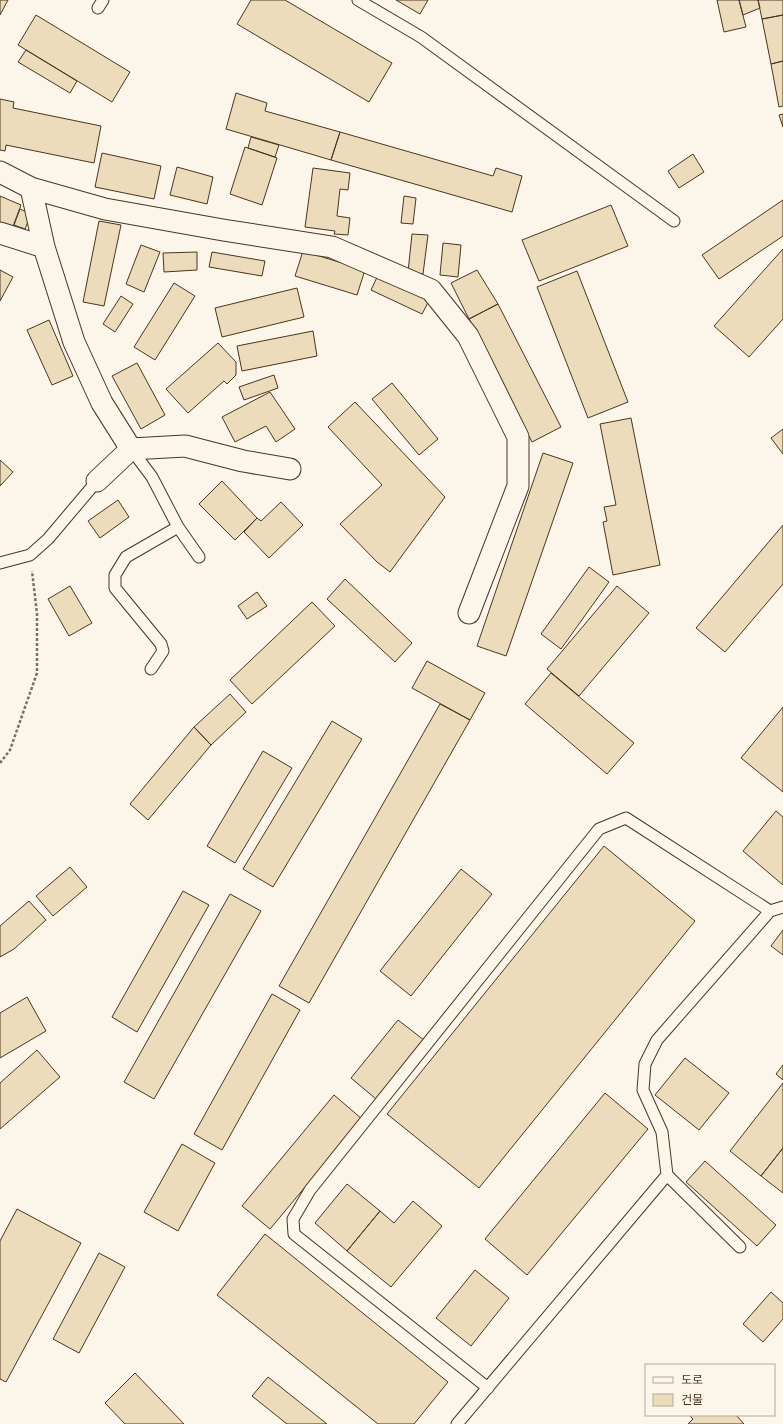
<svg xmlns="http://www.w3.org/2000/svg" width="783" height="1424" viewBox="0 0 783 1424" font-family="'Playfair Display','Noto Sans KR',serif">
  <style>
    .building { fill: #ecdcbc; stroke: #4a3520 }
    .lines { fill: none; stroke-linecap: round; stroke-linejoin: round }
    .lane-casing { stroke: #4a3520; stroke-width: 13 }
    .street-casing { stroke: #4a3520; stroke-width: 23 }
    .path { stroke: #7f6f5c; stroke-width: 2.5; stroke-dasharray: 3 2; stroke-linecap: butt }
    .lane { stroke: #fbf6e9; stroke-width: 11 }
    .street { stroke: #fbf6e9; stroke-width: 21 }
  </style>
  <rect width="100%" height="100%" fill="#fbf6e9"/>
  <!-- building -->
  <path class="building" d="M0 0H8L0 15Z
    M251 0H285L392 63 369 102 237 24Z
    M396 0H428L420 14Z
    M717 0H739L746 27 724 32Z
    M739 0H758L760 8 743 15Z
    M758 0H783V15L762 19Z
    M36 15 130 72 112 102 18 45Z
    M783 15V61L771 64 762 19Z
    M26 50 77 81 70 93 18 62Z
    M783 61V106L779 107 771 64Z
    M236 93 267 103 265 111 340 132 331 160 226 129Z
    M0 99 14 102 13 108 101 126 94 163 6 145 5 151 0 150Z
    M783 114V127L779 115Z
    M340 132 493 176 496 168 522 176 512 212 331 160Z
    M251 137 279 145 275 157 248 148Z
    M245 147 277 158 262 205 230 194Z
    M102 153 161 166 154 199 95 187Z
    M693 154 704 172 679 188 668 171Z
    M177 167 213 177 207 204 170 195Z
    M313 168 350 173 348 190 340 189 337 216 350 218 348 235 334 234 335 231 305 227Z
    M0 196 21 205 12 229 0 224Z
    M404 196 416 198 413 224 401 223Z
    M783 200V236L719 279 702 255Z
    M611 205 628 246 539 281 522 240Z
    M20 209 31 214 25 229 14 225Z
    M99 221 121 225 104 306 83 302Z
    M412 234 428 235 423 274 408 272Z
    M443 243 461 245 458 277 440 275Z
    M141 245 160 252 144 292 126 284Z
    M783 249V319L749 357 714 326Z
    M303 251 365 270 357 295 295 276Z
    M197 252V270L164 272 163 253Z
    M212 252 265 261 262 276 209 267Z
    M0 270 13 277 0 301Z
    M477 270 498 304 469 319 451 283Z
    M577 271 628 402 588 418 537 287Z
    M379 273 431 297 422 314 371 290Z
    M174 283 195 296 155 360 134 347Z
    M297 288 304 317 222 337 215 308Z
    M121 296 133 304 115 332 103 324Z
    M498 304 561 427 532 442 469 319Z
    M49 320 73 376 52 385 27 330Z
    M313 331 317 356 242 371 237 346Z
    M218 343 236 362V375L227 384 224 381 188 413 166 389Z
    M137 363 165 415 141 429 112 376Z
    M274 375 278 388 244 400 239 387Z
    M392 383 438 439 419 455 372 399Z
    M270 392 295 429 276 442 266 426 235 442 222 417Z
    M355 402 445 497 390 572 377 562 340 524 382 485 328 427Z
    M631 418 660 565 613 575 603 522 607 521 604 507 616 505 600 424Z
    M783 429V454L771 438Z
    M543 453 573 463 506 656 477 646Z
    M0 460 13 472 0 486Z
    M222 481 257 518 235 540 199 504Z
    M118 500 129 517 100 538 88 521Z
    M281 502 303 525 269 558 244 532 257 518 261 521Z
    M783 525V584L725 652 696 628Z
    M589 567 609 582 561 649 541 634Z
    M345 579 412 643 395 662 327 599Z
    M70 586 92 623 69 636 48 599Z
    M617 586 649 613 579 696 547 669Z
    M257 592 267 606 247 619 238 606Z
    M312 602 335 626 252 704 230 680Z
    M427 661 485 693 470 720 412 688Z
    M551 673 634 743 607 774 525 704Z
    M230 694 246 712 211 745 194 727Z
    M440 704 470 720 309 1003 279 986Z
    M783 707V792L741 758Z
    M332 721 362 739 273 887 243 869Z
    M194 727 211 745 148 820 130 804Z
    M263 751 292 768 235 863 207 846Z
    M776 811 783 817V885L743 851Z
    M604 846 695 921 479 1188 387 1114Z
    M70 867 87 887 53 916 36 896Z
    M461 869 492 894 411 996 380 971Z
    M183 891 209 905 137 1032 112 1017Z
    M230 894 261 911 154 1099 124 1082Z
    M29 901 46 920 14 949 0 957V926Z
    M783 930V955L771 946Z
    M272 994 300 1010 222 1150 194 1134Z
    M27 997 46 1031 0 1058V1013Z
    M398 1020 424 1040 376 1099 351 1078Z
    M37 1050 60 1077 0 1129V1083Z
    M685 1058 729 1093 699 1130 655 1095Z
    M783 1065V1080L776 1074Z
    M783 1083V1148L761 1176 730 1151Z
    M605 1093 648 1129 527 1275 485 1239Z
    M334 1095 362 1119 270 1229 242 1206Z
    M182 1144 215 1163 178 1231 144 1212Z
    M783 1148V1193L761 1176Z
    M705 1161 776 1225 757 1246 686 1182Z
    M347 1184 380 1211 347 1251 315 1223Z
    M413 1201 442 1226 391 1287 347 1251 380 1211 394 1223Z
    M17 1209 81 1243 6 1382 0 1379V1241Z
    M265 1234 448 1382 414 1424H378L217 1295Z
    M99 1253 125 1267 79 1353 53 1339Z
    M475 1270 509 1298 471 1346 436 1318Z
    M771 1292 783 1303V1319L763 1342 743 1324Z
    M135 1373 184 1424H125L105 1403Z
    M268 1377 327 1424H287L252 1396Z
    M689 1415H736L744 1424H688L693 1419Z"/>
  <g class="lines">
    <!-- lane casing -->
    <g class="lane-casing">
      <path id="lane" d="M358 0 421 37 674 221
        M98 8 103 0
        M131 449 152 477 178 527 199 557
        M0 563 30 555 48 539 97 481
        M151 669 163 651 161 644 115 588V575L126 557 178 527
        M740 1247 667 1175 662 1132 643 1090 645 1064 657 1040 770 911 783 907
        M488 1388 294 1234 293 1219 310 1190 599 829 626 818 770 911
        M457 1424 667 1175"/>
    </g>
    <!-- street casing -->
    <g class="street-casing">
      <path id="street" d="M0 172 31 188 105 209 223 230 332 247 431 290 468 336 518 437V486L469 613
        M31 188 44 247 74 342 102 403 131 449 97 481
        M0 233 44 247
        M131 449 185 446 243 461 290 469"/>
    </g>
    <!-- path -->
    <path class="path" d="M0 763 10 750 37 673V614L32 571"/>
    <!-- lane -->
    <use href="#lane" class="lane"/>
    <!-- street -->
    <use href="#street" class="street"/>
  </g>
  <!-- legend -->
  <rect x="645" y="1364" width="130" height="52" fill="#fbf6e9" stroke="#b4a999"/>
  <rect x="653" y="1377" width="20" height="6" fill="#fbf6e9" stroke="#b4a999"/>
  <text x="681" y="1384" font-size="12" fill="#4a3520">도로</text>
  <rect x="653" y="1394" width="20" height="12" fill="#ecdcbc" stroke="#b4a999"/>
  <text x="681" y="1404" font-size="12" fill="#4a3520">건물</text>
</svg>
